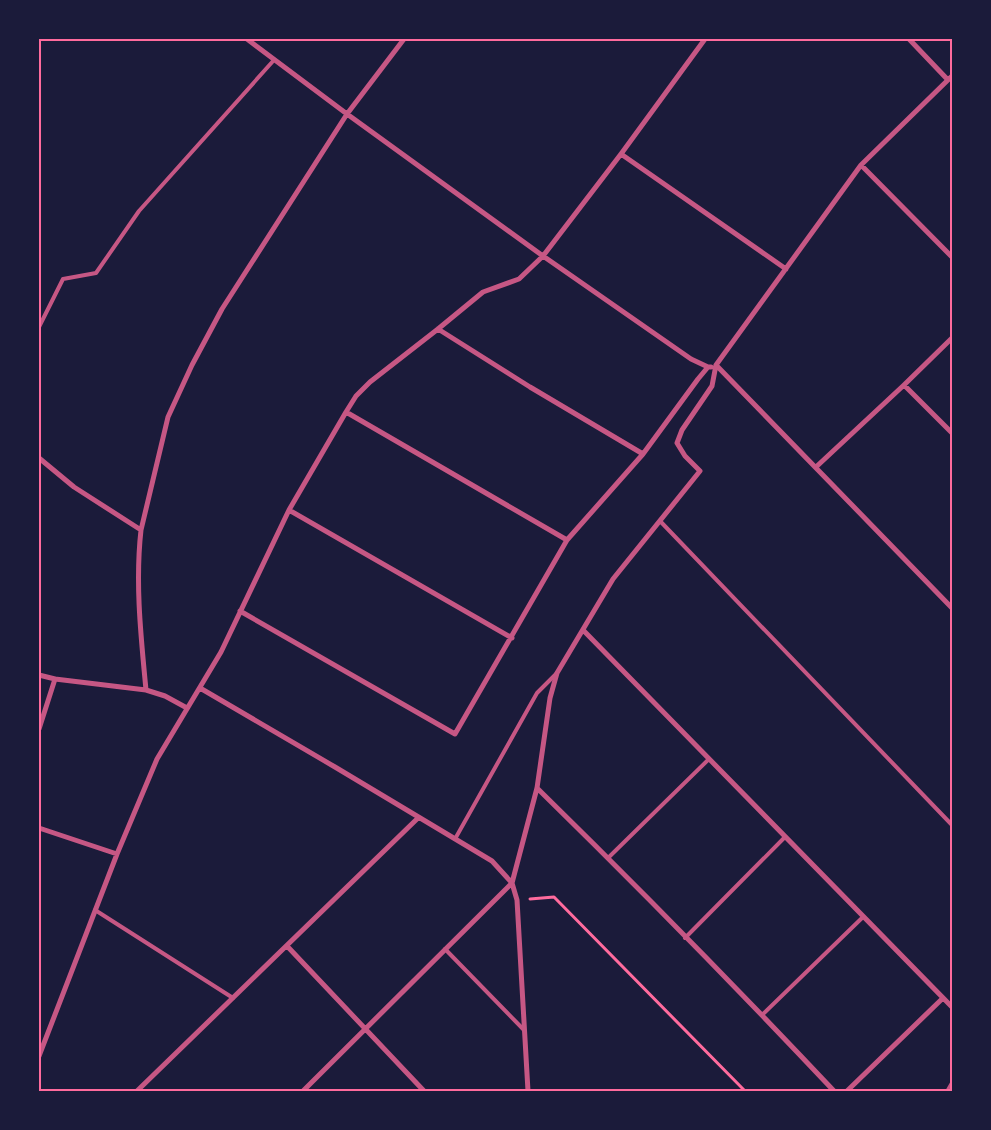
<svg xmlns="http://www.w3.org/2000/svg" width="991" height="1130" viewBox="0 0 991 1130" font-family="'DejaVu Sans',sans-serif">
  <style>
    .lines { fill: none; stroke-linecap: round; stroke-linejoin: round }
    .path { stroke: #ff6b9d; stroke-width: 3 }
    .service { stroke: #c65784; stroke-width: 4 }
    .minor { stroke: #c65784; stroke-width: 5 }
    .neatline { fill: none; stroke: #ff6b9d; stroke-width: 2 }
  </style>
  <rect width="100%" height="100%" fill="#1b1b3a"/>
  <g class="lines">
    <!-- path -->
    <path class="path" d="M530 899 554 897 745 1091"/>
    <!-- service -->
    <path class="service" d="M39 327 63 279 96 273 139 211 274 60
      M660 521 952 825
      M455 839 537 693 557 673
      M608 858 709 759
      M95 910 233 998
      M685 938 785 837
      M445 949 524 1030
      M762 1015 863 917"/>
    <!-- minor -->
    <path class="minor" d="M247 39 347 114 543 256 691 359 708 367H711
      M909 39 948 80
      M621 154 786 269
      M861 165 952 257
      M438 329 530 387 643 454
      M716 365 952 608
      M904 385 952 433
      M346 412 567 540
      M39 458 74 487 141 530C135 583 141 637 146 690
      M816 467 904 385 952 338
      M289 510 512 638
      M141 530 168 417 192 365 222 309 347 114 404 39
      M240 611 455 734 567 540 643 454 698 379 708 367
      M583 630 952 1007
      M39 675 55 679 146 690 165 696 187 708
      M200 688 335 767 492 861 512 883 517 900 528 1091
      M39 729 55 679
      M537 788C638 887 737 988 834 1091
      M39 828 117 854
      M287 946 424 1091
      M39 1056 117 854 157 759 221 652 289 510 346 412 356 396 370 382 438 329 483 292 519 279 543 256 621 154 705 39
      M137 1091 418 818
      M303 1091 512 883 537 788 550 698 557 673 613 579 700 471 685 456 677 443 682 430 712 386 716 365 861 165 952 76
      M847 1091 943 998
      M948 1091 952 1084"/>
  </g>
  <!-- border -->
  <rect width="991" height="1130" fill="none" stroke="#1b1b3a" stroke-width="80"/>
  <rect x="40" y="40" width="911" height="1050" class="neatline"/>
</svg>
